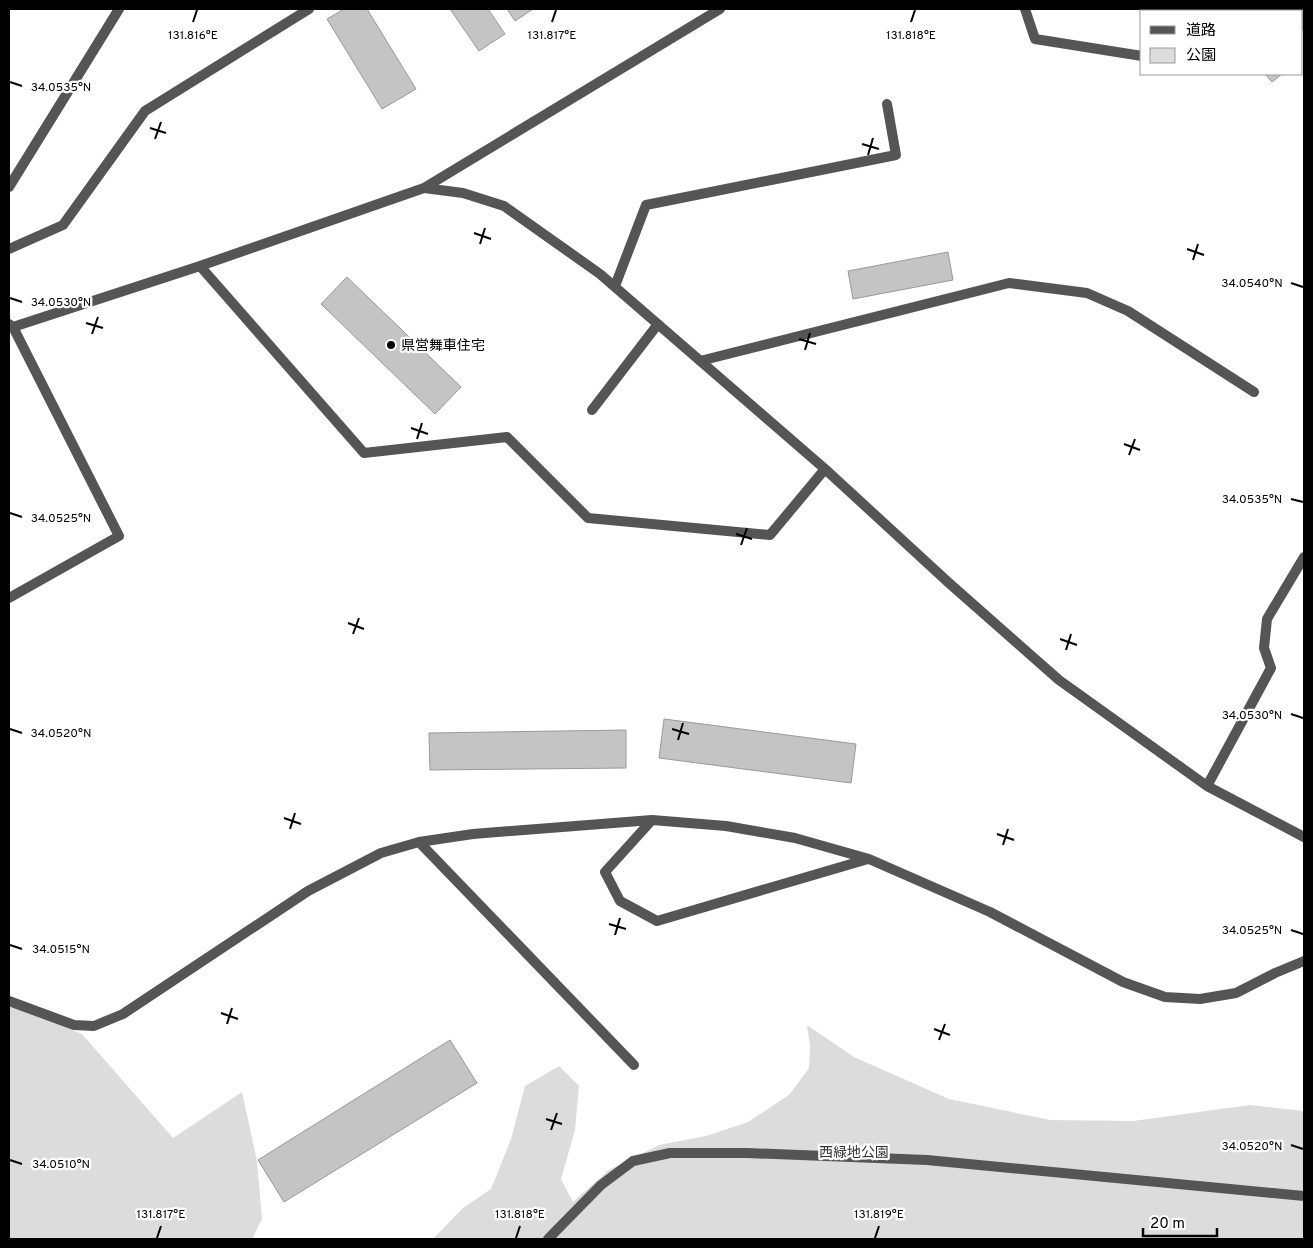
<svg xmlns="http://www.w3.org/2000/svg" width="1313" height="1248" viewBox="0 0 1313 1248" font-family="Overpass,'Noto Sans JP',sans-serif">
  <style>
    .green { fill: #dcdcdc }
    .building { fill: #c4c4c4; stroke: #999 }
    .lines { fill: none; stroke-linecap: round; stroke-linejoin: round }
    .service { stroke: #555; stroke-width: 10 }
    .minor { stroke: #555; stroke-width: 10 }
    .ticks { fill: none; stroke: #000; stroke-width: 2 }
    .poi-dot { fill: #000; stroke: #fff; stroke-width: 2 }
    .labels { text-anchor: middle; stroke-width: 4.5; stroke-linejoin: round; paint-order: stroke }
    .poi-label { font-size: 14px; fill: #000; stroke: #fff; text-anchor: start }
    .park-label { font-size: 14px; fill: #333; stroke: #fff }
    .ticks-label { font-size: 12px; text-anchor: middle; fill: #000; stroke: #fff; stroke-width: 4.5; stroke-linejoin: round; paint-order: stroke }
  </style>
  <rect width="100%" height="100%" fill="#fff"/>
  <!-- green -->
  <path class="green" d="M15 1007 82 1034 173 1138 242 1092 257 1161 262 1219 252 1239H9V1008Z
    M807 1025 854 1057 949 1099 1050 1120 1133 1121 1250 1105 1304 1111V1239H433L463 1208 491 1189 511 1139 525 1086 559 1066 579 1086 575 1130 561 1179 573 1202 609 1170 659 1145 706 1136 748 1122 789 1095 809 1068 810 1046Z"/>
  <!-- building -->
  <path class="building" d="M344 9H367L416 89 382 109 327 19Z
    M450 9H488L505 34 479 51Z
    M507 9H533L515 21Z
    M1163 9H1187L1189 11H1165Z
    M1284 9H1304V32L1302 29V11H1286Z
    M1265 74H1282L1272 82Z
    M948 252 953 280 853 299 848 271Z
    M347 277 461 387 435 414 321 304Z
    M664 719 856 744 851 783 659 758Z
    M626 730V768L430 770 429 733Z
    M450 1040 477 1083 284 1202 258 1160Z"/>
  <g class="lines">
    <!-- service -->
    <path class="service" d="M548 1239 601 1185 633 1161 670 1153H747L927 1160 1304 1196"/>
    <!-- minor -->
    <path class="minor" d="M1025 9 1035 39 1142 56
      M9 187 119 9
      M424 188 463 193 504 206 600 274 825 469 949 583 1059 680 1207 786 1304 837
      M9 249 63 225 145 111 309 9
      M200 266 364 453 507 437 588 518 770 535 825 469
      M615 286 646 205 896 155 887 104
      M13 327 200 266 424 188 720 9
      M700 361 1009 283 1087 293 1128 311 1254 392
      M592 410 658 324
      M9 598 119 536 13 327 9 324
      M1207 786 1271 668 1264 648 1267 619 1304 557
      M652 820 605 872 620 901 657 921 868 859
      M419 842 634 1065
      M9 1001 74 1025 94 1026 123 1014 308 891 381 853 419 842 473 834 652 820 726 826 795 838 869 859 990 912 1123 982 1165 997 1200 999 1236 993 1275 973 1304 961"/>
  </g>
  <!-- ticks -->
  <path class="ticks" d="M193 22 197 10M552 22 556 10M911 22 915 10M10 82 22 86M150 128 166 133M155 139 161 122M862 144 879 149M868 155 873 138M474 233 491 239M480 244 485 228M1187 249 1204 255M1193 260 1198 244M1291 283 1303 287M10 298 22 302M86 323 103 328M92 334 98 317M799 339 816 344M805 350 810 333M411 428 428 434M417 439 422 423M1124 444 1140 450M1129 455 1135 439M1291 499 1303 502M10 513 22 517M736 534 752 539M741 545 747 528M348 623 364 629M353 634 359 618M1060 639 1077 645M1066 650 1071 634M1291 714 1303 718M10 729 22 733M672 729 689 734M678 740 683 723M284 818 301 824M290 829 295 813M997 834 1014 840M1003 845 1008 829M609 924 626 929M1291 930 1303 934M615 935 620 918M10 945 22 949M221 1013 238 1019M227 1024 232 1008M934 1029 950 1035M939 1040 945 1024M546 1119 562 1124M551 1130 557 1113M1291 1145 1303 1149M10 1160 22 1164M157 1238 161 1226M516 1238 520 1226M875 1238 879 1226"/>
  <!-- markers -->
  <circle class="poi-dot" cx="391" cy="345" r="5"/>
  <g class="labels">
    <!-- poi labels -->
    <g class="poi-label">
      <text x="401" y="350">県営舞車住宅</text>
    </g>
    <!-- park labels -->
    <g class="park-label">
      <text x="854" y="1157">西緑地公園</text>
    </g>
  </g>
  <g class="ticks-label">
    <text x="193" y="39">131.816°E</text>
    <text x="552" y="39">131.817°E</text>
    <text x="911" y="39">131.818°E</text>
    <text x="61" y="91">34.0535°N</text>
    <text x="1252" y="287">34.0540°N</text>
    <text x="61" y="306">34.0530°N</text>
    <text x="1252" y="503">34.0535°N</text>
    <text x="61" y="522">34.0525°N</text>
    <text x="1252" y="719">34.0530°N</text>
    <text x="61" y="737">34.0520°N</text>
    <text x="1252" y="934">34.0525°N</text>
    <text x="61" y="953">34.0515°N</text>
    <text x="1252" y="1150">34.0520°N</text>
    <text x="61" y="1168">34.0510°N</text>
    <text x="161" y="1218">131.817°E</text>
    <text x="520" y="1218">131.818°E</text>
    <text x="879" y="1218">131.819°E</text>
  </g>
  <!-- border -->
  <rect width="1313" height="1248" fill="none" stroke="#000000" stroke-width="20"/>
  <!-- legend -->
  <rect x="1140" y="10" width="162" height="65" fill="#ffffff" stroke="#999999"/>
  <rect x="1150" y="26" width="25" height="8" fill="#555555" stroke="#999999"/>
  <text x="1186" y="35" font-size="15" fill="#000000">道路</text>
  <rect x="1150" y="48" width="25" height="15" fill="#dcdcdc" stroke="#999999"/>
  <text x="1186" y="60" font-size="15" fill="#000000">公園</text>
  <!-- scale -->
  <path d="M1143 1228v8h74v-8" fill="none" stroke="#000000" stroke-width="2.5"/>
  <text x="1150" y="1228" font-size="15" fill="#000000" stroke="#ffffff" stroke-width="4" paint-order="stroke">20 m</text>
</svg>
